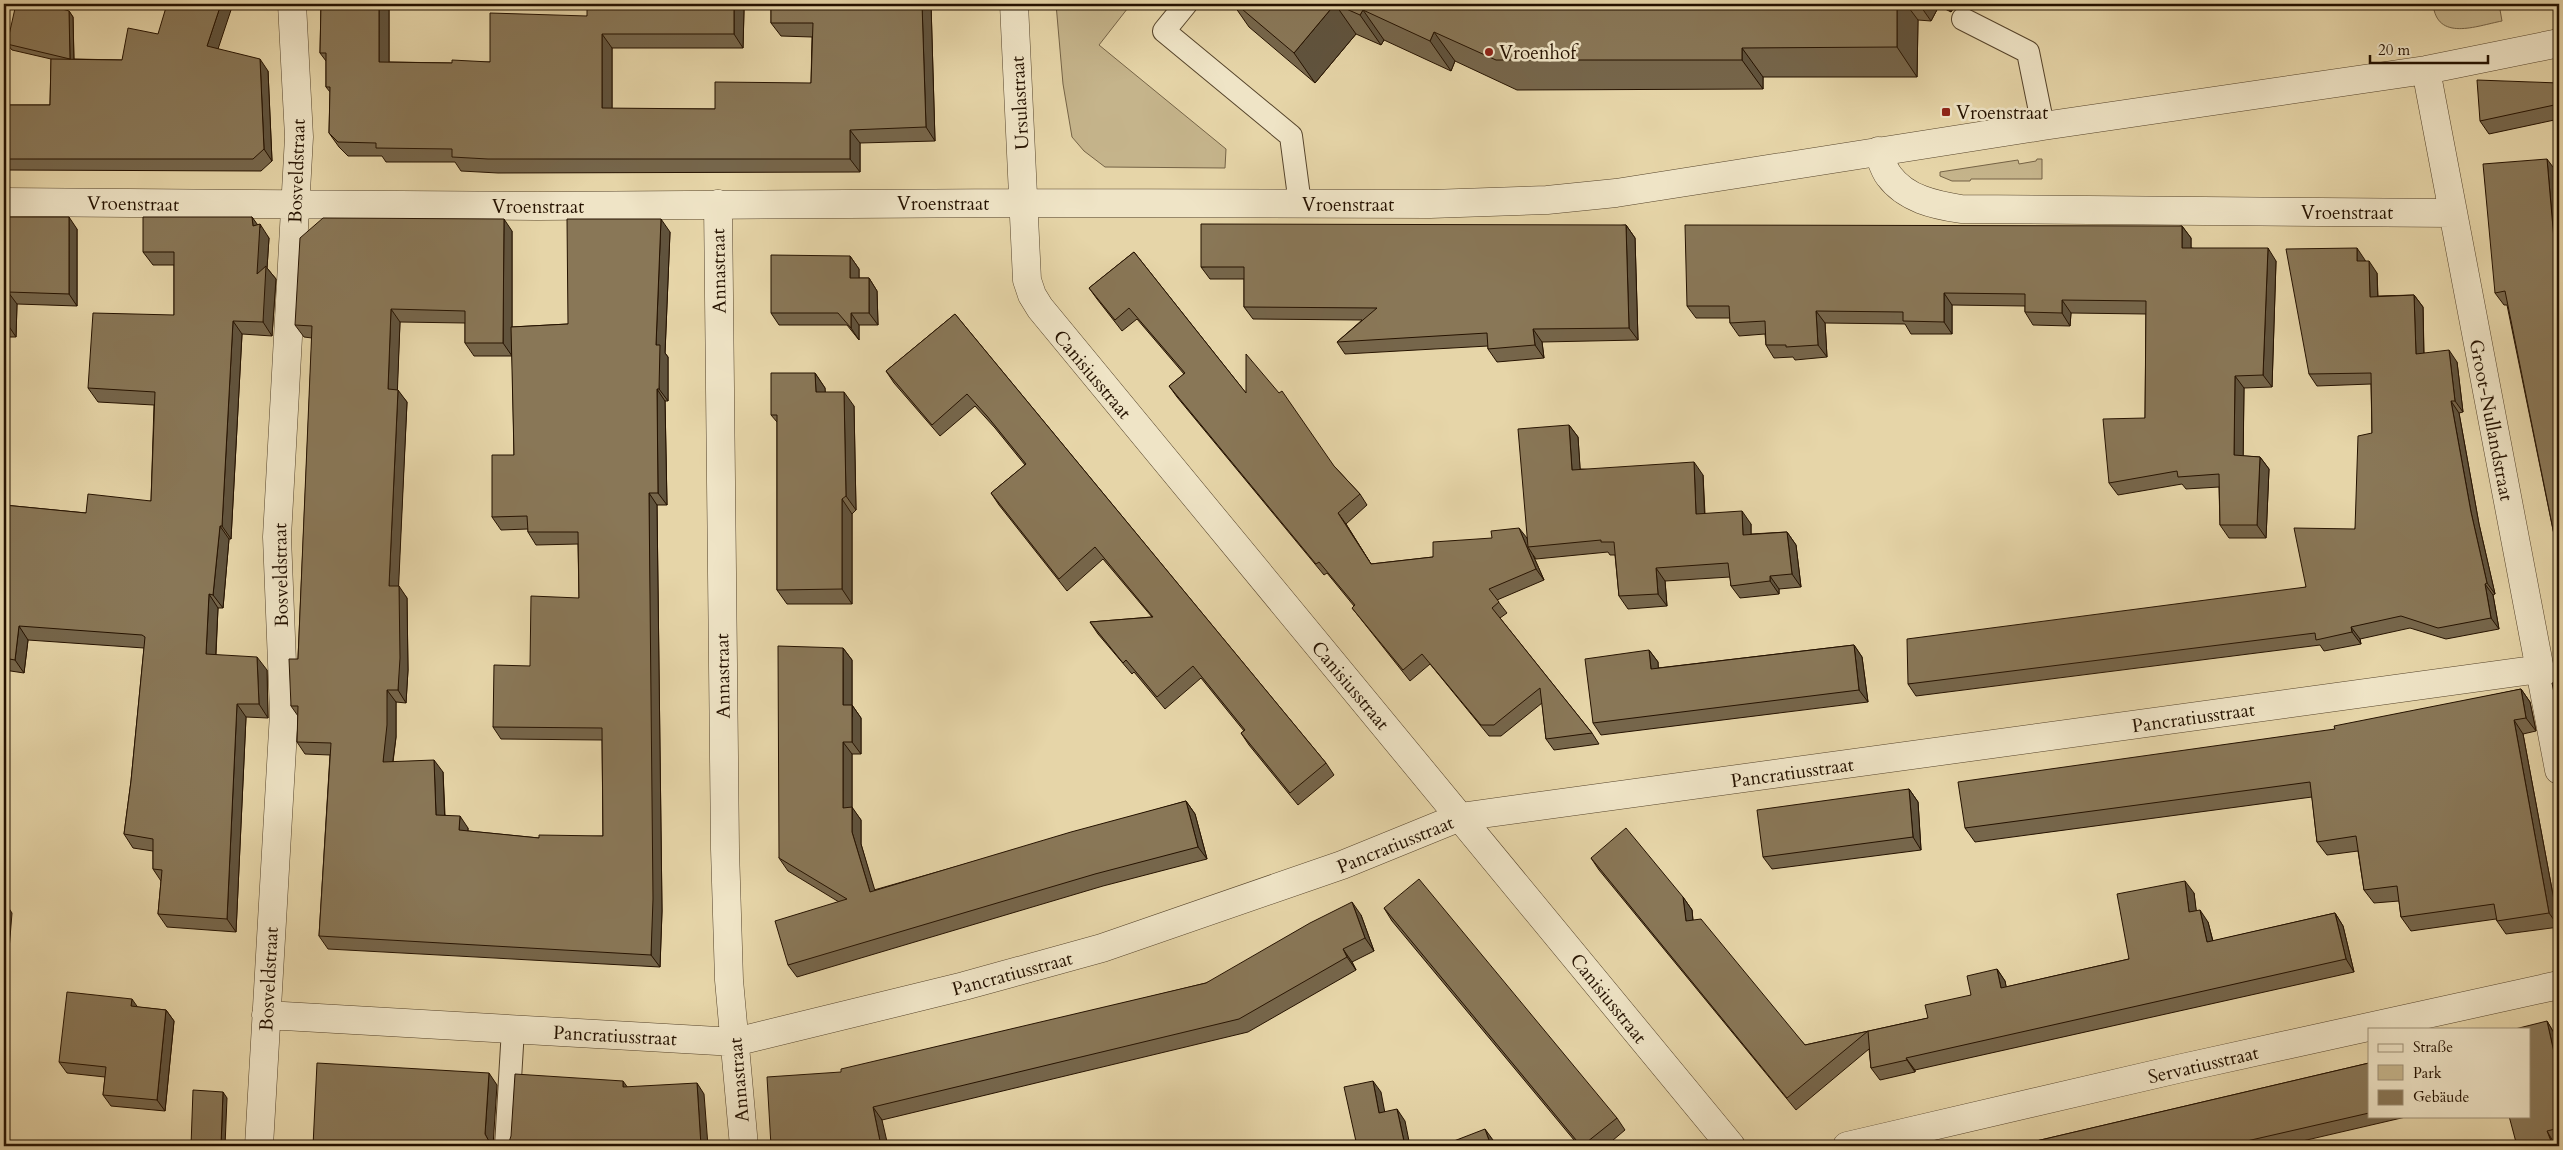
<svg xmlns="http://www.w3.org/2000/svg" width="2563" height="1150" viewBox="0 0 2563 1150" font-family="Cardo,serif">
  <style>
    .green { fill: #c5b48b; stroke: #756346 }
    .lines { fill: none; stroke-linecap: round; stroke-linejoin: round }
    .lane-casing { stroke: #55432a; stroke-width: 24 }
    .street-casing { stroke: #55432a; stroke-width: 29 }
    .lane { stroke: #efe4c6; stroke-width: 22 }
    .street { stroke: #efe4c6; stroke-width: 28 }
    .wall { fill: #76664b; stroke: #251200; fill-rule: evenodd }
    .shaded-wall { fill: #60533d; stroke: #251200 }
    .building { fill: #897757; stroke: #251200 }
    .poi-dot { fill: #8f2418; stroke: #efe4c6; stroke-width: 2 }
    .labels { text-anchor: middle; stroke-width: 5; stroke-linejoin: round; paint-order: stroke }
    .poi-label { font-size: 19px; fill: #251200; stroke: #efe4c6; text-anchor: start }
    .street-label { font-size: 19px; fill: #251200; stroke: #efe4c6 }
  </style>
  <rect width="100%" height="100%" fill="#e6d5a8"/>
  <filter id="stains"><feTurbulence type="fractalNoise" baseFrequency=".004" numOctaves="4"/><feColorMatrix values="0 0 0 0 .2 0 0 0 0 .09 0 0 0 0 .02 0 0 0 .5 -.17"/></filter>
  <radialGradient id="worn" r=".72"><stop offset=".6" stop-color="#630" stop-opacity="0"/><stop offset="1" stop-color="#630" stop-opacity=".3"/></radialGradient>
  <!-- green -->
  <path class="green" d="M1056 4H1131L1099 45 1226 149 1225 168 1105 167 1084 151 1072 137 1063 84Z
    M2433 4H2499L2502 21C2476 26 2437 42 2433 4Z
    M2037 159H2042V179H1971L1970 181H1952L1940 176V172L2018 160 2019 164 2036 161Z"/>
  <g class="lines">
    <!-- lane casing -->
    <g class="lane-casing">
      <path id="lane" d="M1186 4 1164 31 1291 136 1300 204
        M1963 19 2028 52 2043 126
        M506 1146 513 1029"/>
    </g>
    <!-- street casing -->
    <g class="street-casing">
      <path id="street" d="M1014 4 1027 280 1032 295 1040 308 1731 1146
        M2426 70 2559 770
        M1878 151C1881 159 1884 170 1889 176 1906 199 1935 205 1961 209L2452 213
        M4 202 537 206 1025 203 1430 204 1547 200 1616 193 2043 126 2426 70 2559 43
        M718 204 725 849 729 980 744 1146
        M266 1015 735 1042 964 986 1102 948 1342 865 1460 817 2540 669
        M259 1146 284 713 277 537 299 137 292 4
        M1847 1146 2182 1068 2559 985"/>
    </g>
    <!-- lane -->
    <use href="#lane" class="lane"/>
    <!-- street -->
    <use href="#street" class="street"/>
  </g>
  <!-- wall -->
  <path class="wall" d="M321 4H389V62L452 63 490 62 587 16 744 10 743 48H612V109H715L811 83 812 37 781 36 771 23V4H931L935 141 860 143V172L498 173 461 171 455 162H386L382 156H348L339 147 329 133 330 92 326 87V61L320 53Z
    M1233 4H1956L1951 12 1939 6 1931 21 1918 20 1917 77H1763V89L1517 90 1455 61 1451 71 1384 40 1381 45 1356 34 1315 83 1249 27Z
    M69 11 73 17 74 59 122 60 218 49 268 71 272 161 261 171 4 170V105H50L51 59 12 50 7 44Z
    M2559 83V119L2489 134 2480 121Z
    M2556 171 2559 208V559L2507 305H2504L2495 293Z
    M4 217 77 229V306L17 304 16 337H4Z
    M252 217 257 225 269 238 267 268 276 279 272 336 242 334 231 539H229L223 608H218L216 655 267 670 268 718 246 717 236 932 167 927 158 914 161 881 153 869V851L133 848 124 834 131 781 144 648 28 640 24 673 4 670V505L86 513 151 501 154 405 98 402 88 388 174 315V265H153L143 252Z
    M1626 225 1635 238 1638 340 1542 342 1544 358 1497 362 1488 349V346L1345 354 1337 342 1362 320 1253 319 1244 307V279H1210L1201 267Z
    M2182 226 2191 238V248L2276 261 2272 387 2244 388 2243 456 2260 457 2269 469 2266 538H2229L2220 525 2219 487 2186 489 2182 484 2118 495 2109 483 2145 418 2146 314 2071 313 2070 326 2033 325 2025 312V306L1952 305V334H1911L1905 324 1825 323 1827 357 1795 360 1793 357 1774 358 1766 345 1765 334 1739 336 1730 323V318H1696L1687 306Z
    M512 231V327L568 324 670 232 665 353 668 357V401H665L667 505H657L662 911 660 967 328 949 319 936 330 755 305 754 297 742 298 716 291 706 298 659 312 338 304 337 295 325ZM400 322 465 323V343L474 356H512V339L514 455 492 517 501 530 528 529V532L536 545 578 544 579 598 530 666 493 727 501 739 602 740 603 836 539 838 468 831V828L445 815 443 772 393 762 396 737V702L406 703 408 670 407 598 398 586 407 402 397 390Z
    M1134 252 1246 393 1334 466 1360 494 1367 505 1346 524 1371 564 1433 557 1527 538V540L1569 425 1578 437 1580 469 1703 475 1705 514 1751 524V534L1787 532 1796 545 1801 587 1779 589V594L1740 598 1731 586 1730 577 1665 581 1667 606 1628 609 1619 596 1615 555H1610L1608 552 1536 559 1533 555 1544 580 1497 600 1507 613 1500 618 1592 733 1599 744 1554 750 1546 739 1542 703 1501 736H1489L1430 664 1410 681 1360 618 1352 608 1354 606 1327 573 1324 575 1177 397 1169 386 1184 374 1137 319 1122 331 1097 299 1089 288Z
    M850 256 859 269V278H869L877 291 878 325H859V340L847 325H779L771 313Z
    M2365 260V261L2377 273 2378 296 2414 295 2423 307 2424 353 2457 362 2463 412 2459 413 2479 524 2495 594 2493 595 2499 629 2446 639 2410 628 2360 639 2361 644 2324 651 2320 645 1916 696 1908 684 2306 587 2355 529 2372 433 2371 384 2317 386 2309 374Z
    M955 314 1326 763 1334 775 1298 805 1249 745 1241 733 1244 731 1201 678 1165 709 1134 672 1132 674 1098 634 1090 622 1152 617 1103 559 1067 591 999 505 991 493 1025 465 995 428 975 406 940 436 894 383 886 371Z
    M815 373 825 388V392L854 406 856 510 852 514V604H787L777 590V422L771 415Z
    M1854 645 1862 657 1868 702 1601 735 1593 723 1649 650 1658 662V668Z
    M843 648 852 660V705L861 718V754H852V808L861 820V844L874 890 1186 801 1195 814 1207 859 1103 886 797 977 788 965 839 902 788 871 779 858Z
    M2521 689 2530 702 2536 731 2523 734 2559 927 2506 934 2497 921 2496 919 2411 931 2401 917 2399 901 2374 903 2364 890 2358 851 2327 855 2317 842 2312 797 1975 842 1965 828 2335 729Z
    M1909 789 1918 802 1921 850 1772 869 1763 857Z
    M1591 858 1683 897 1692 910 1693 920 1805 1045 1928 1018 1971 995 1997 969 2005 981 2006 987 2129 959 2194 893 2196 911 2208 922 2213 941 2335 913 2343 926 2354 972 1915 1070V1072L1880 1080 1871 1068 1869 1049 1796 1110 1599 870Z
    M1384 908 1617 1118 1625 1130 1606 1146H1579L1392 921Z
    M1361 915 1374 951 1352 962 1356 970 1248 1032 882 1120 841 1072 1206 983Z
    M137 1007 166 1010 174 1021 165 1111 111 1106 103 1095 105 1077 67 1073 59 1062Z
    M2547 1021 2554 1033 2559 1053V1142L2554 1143 2556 1146H2517Z
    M2369 1063V1116H2410L2281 1146H2015Z"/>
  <!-- shaded-wall -->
  <path class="shaded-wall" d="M221 4H233L215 58 207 46Z
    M379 4H389V76L379 62Z
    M734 4H739L744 10 743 48 734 34Z
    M922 4H931L935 141 926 127Z
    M1335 4 1356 34 1315 83 1294 53Z
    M1897 4H1906L1918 20 1917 77 1897 47Z
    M1919 4H1938L1939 6 1931 21Z
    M1945 4H1956L1951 12Z
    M1363 10 1384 40 1381 45 1360 15Z
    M69 11 73 17 74 65 70 59Z
    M1434 32 1455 61 1451 71 1430 41Z
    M602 34 612 48V122L602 108Z
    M1742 48 1763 77V89L1742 60Z
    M260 59 268 71 272 161 264 149Z
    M850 130 860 143V172L850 159Z
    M2547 159 2556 171 2559 208V277L2557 274Z
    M69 217 77 229V306L69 294Z
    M252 217 260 228V224L269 238 267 268 276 279 272 336 263 322 257 274 253 226Z
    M504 219 512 231V356L503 343Z
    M661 219 670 232 665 353 668 357V401L659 389 656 345Z
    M1626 225 1635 238 1638 340 1629 328Z
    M2182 226 2191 238V261L2182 248Z
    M2268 248 2276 261 2272 387 2263 375Z
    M2357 248 2365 260V273L2357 261Z
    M850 256 859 269V291L850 278Z
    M2369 261 2377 273 2378 308 2370 297Z
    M869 278 877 291 878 325 869 313Z
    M8 292 17 304 16 337 8 325Z
    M1944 293 1952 305V334L1944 322Z
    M2414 295 2423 307 2424 366 2416 354Z
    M2062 300 2071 313 2070 326 2062 313Z
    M391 309 400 322 397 401 388 389Z
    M1816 311 1825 323 1827 357 1818 345Z
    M851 313 859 325V340L851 328Z
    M233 321 242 334 231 539 222 526Z
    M1533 329 1542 342 1544 358 1535 345Z
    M2449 350 2457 362 2463 412 2455 401Z
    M815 373 825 388 826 406 816 392Z
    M2235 376 2244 388 2243 468 2234 455Z
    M657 389 665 401 667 505 658 493Z
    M398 390 407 402 398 599 389 586Z
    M844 392 854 406 856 510 846 496Z
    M2451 401 2459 413 2479 524 2495 594 2487 583 2471 512Z
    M1569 425 1578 437 1581 482 1572 470Z
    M2260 457 2269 469 2266 538 2257 525Z
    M1694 462 1703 475 1705 527 1696 514Z
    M649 493 657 505 662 911 660 967 651 955Z
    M842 499 852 514V604L842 589Z
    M1742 511 1751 524V547L1743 535Z
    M1338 513 1346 524 1378 575 1371 564Z
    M220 526 229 539 223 608 213 595Z
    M1519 528 1527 538 1530 546 1528 547 1533 555 1544 580 1536 569Z
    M1787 532 1796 545 1801 587 1792 574Z
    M1656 568 1665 581 1667 606 1658 594Z
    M1770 576 1779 589V594L1770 581Z
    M2485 584 2493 595 2499 629 2491 618Z
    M399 586 407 598 408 670 406 703 398 690Z
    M209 594 218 608 215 668 206 654Z
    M19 626 28 640 24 673 15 660Z
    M2351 627 2360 639 2361 644 2352 632Z
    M1854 645 1862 657 1868 702 1859 690Z
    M843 648 852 660V717L843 705Z
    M1649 650 1658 662 1659 681 1651 669Z
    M257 657 267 670 268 718 259 704Z
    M2521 689 2530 702 2536 731 2526 718Z
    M387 690 396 702V737L391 775 383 762Z
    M237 704 246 717 236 932 227 919Z
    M852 705 861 718V754L852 742Z
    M2514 720 2523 734 2559 927 2549 913Z
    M843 742 852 754V820L843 808Z
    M434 760 443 772 445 827 436 815Z
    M1909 789 1918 802 1921 850 1913 837Z
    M1186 801 1195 814 1207 859 1198 847Z
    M852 807 861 820V844L879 904 870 892 852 832Z
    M460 816 468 828 467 843 459 830Z
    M2185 881 2194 893 2198 924 2189 912Z
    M1683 897 1692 910 1694 933 1686 921Z
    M4 901 12 913 5 999 4 997Z
    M1352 902 1361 915 1374 951 1365 938Z
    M2200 910 2208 922 2216 954 2207 942Z
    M2335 913 2343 926 2354 972 2346 959Z
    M1343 949 1352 962 1356 970 1347 957Z
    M1997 969 2005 981 2009 1000 2001 988Z
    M132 999 139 1009 131 1006Z
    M166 1010 174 1021 165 1111 157 1100Z
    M2547 1021 2554 1033 2559 1053V1075Z
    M1906 1058 1915 1070V1072L1907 1060Z
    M489 1073 497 1085 493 1146H491L485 1134Z
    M623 1081 631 1092 623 1087Z
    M1373 1081 1381 1092 1387 1124 1379 1113Z
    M697 1083 704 1094 708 1146H701Z
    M223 1092 227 1098 225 1146H221Z
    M873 1107 882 1120 888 1146H881Z
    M1397 1109 1405 1121 1410 1146H1405Z
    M1485 1129 1493 1140 1495 1146H1491Z
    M2547 1131 2554 1143 2556 1146H2553Z"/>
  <!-- building -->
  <path class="building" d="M16 4H46L69 11 70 59 7 44Z
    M167 4H221L207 46 260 59 264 149 253 159H4V105H50L51 59 122 60 128 28 158 34Z
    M321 4H379V62L452 63V60L490 62V13L587 16V4H734V34H602V108L715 109V82L811 83 813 23H771V4H922L926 127 850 130V159H488L452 157V149L376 148V143L338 142 329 133 330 87H326V53H320Z
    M1236 4H1897V47L1742 48V60H1496L1434 32 1430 41 1363 10 1360 15 1335 4 1294 53Z
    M2477 80 2559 83V104L2480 121Z
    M2547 159 2557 274H2559V559L2505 291 2495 293 2483 164Z
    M4 217H69V294L8 292V325H4Z
    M143 217H252L253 226 260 224 257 274 266 266 263 322 233 321 222 526H220L213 595 209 594 206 654 257 657 259 704H237L227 919 158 914 162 870 153 869V839L124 834 131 781 145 637 142 635 19 626 15 660 4 658V505L86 513 88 494 151 501 155 392 88 388 93 313 174 315V252H143Z
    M323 218 504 219 503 343H465V311L391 309 388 389 398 390 389 586H399L400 658 398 690H387V725L383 762 434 760 436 815 460 816 459 830 539 838V835L603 836 602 728 493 727 494 665 530 666 531 596 579 598 578 532H528L527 516 492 517V455H514L511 327 568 324 567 219H661L656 345H660L659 389H657L658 493H649L653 899 651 955 319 936 331 743 297 742 298 706H291L289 659H298L312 326 295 325 300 238Z
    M1201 224 1626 225 1629 328 1533 329 1535 345 1488 349 1487 333 1337 342 1377 308 1244 307V267H1201Z
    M1685 225 2182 226V248H2268L2263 375 2235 376 2234 455 2260 457 2257 525H2220L2219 474 2178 477 2177 471 2109 483 2103 419 2145 418 2146 301 2062 300V313L2025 312V294L1944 293V322L1903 321V312L1816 311 1818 345 1786 347V345H1766L1765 321 1730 323 1729 306H1687Z
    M2357 248V261H2369L2370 297 2414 295 2416 354 2449 350 2455 401H2451L2471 512 2487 583 2485 584 2491 618 2438 628 2401 616 2351 627 2352 632 2316 640 2315 633 1908 684 1907 639 2306 587 2294 528 2355 529 2358 436 2372 433 2371 373 2309 374 2286 249Z
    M1134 252 1246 393V354L1279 393 1282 391 1334 466 1360 494 1338 513 1371 564 1433 557V542L1492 538 1491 531 1519 528 1536 569 1489 589 1499 602 1492 608 1592 733 1546 739 1540 688 1494 725H1481L1422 654 1403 670 1352 608 1355 605 1319 562 1316 564 1169 386 1185 373 1129 308 1115 320 1089 288Z
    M771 255 850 256V278H869V313H851V328L838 313H771Z
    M955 314 1326 763 1290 793 1241 733 1245 730 1193 666 1157 697 1126 660 1123 663 1090 622 1153 617 1095 547 1059 579 991 493 1026 464 987 416 967 394 932 425 886 371Z
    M771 373H815L816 392H844L846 496 842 499V589L777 590V415H771Z
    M1569 425 1572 470 1694 462 1696 514 1742 511 1743 535 1787 532 1792 574 1770 576V581L1731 586 1728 563 1656 568 1658 594 1619 596 1614 542H1601V540L1528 547 1518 429Z
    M1854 645 1859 690 1593 723 1585 659 1649 650 1651 669Z
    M778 646 843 648V705H852V742H843V808L852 807V832L870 892 1071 832 1186 801 1198 847 1095 874 788 965 775 921 847 899 779 858Z
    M2559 682V713H2558L2552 683Z
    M2521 689 2526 718 2514 720 2549 913 2497 921 2494 904 2401 917 2397 886 2364 890 2356 836 2317 842 2310 782 1965 828 1958 782 2335 729 2334 726Z
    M1909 789 1913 837 1763 857 1757 810Z
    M1626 828 1683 897 1686 921 1701 919 1805 1045 1928 1018 1925 1005 1971 995 1967 976 1997 969 2001 988 2129 959 2117 894 2185 881 2189 912 2200 910 2207 942 2335 913 2346 959 1906 1058 1907 1060 1871 1068 1868 1031 1787 1098 1591 858Z
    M1419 879 1617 1118 1582 1146H1581L1384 908Z
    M1352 902 1365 938 1343 949 1347 957 1239 1019 873 1107 881 1146H771L767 1077 841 1072V1069L1206 983 1310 923Z
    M67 992 132 999 131 1006 166 1010 157 1100 103 1095 106 1067 59 1062Z
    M2547 1021 2559 1075V1128L2547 1131 2553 1146H2517L2509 1116H2529V1029H2515Z
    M317 1063 489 1073 485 1134 491 1145 493 1146H313Z
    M2369 1063V1113L2225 1146H2015Z
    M515 1074 623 1081V1087L697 1083 701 1146H501L509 1142 511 1136Z
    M1373 1081 1379 1113 1397 1109 1405 1146H1357L1344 1087Z
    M193 1090 223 1092 221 1146H191Z
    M1485 1129 1491 1146H1441Z"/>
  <!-- markers -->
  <g class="poi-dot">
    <circle cx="1489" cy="52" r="5"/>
    <rect x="1941" y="107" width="10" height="10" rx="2.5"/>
  </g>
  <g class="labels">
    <!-- poi labels -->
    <g class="poi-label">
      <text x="1499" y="59">Vroenhof</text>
      <text x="1956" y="119">Vroenstraat</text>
    </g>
    <!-- street labels -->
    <g class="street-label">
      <text transform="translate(1019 103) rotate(-93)" y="7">Ursulastraat</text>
      <text transform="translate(296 171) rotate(-88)" y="7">Bosveldstraat</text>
      <text transform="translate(133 203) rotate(1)" y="7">Vroenstraat</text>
      <text x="943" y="210">Vroenstraat</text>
      <text x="1348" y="211">Vroenstraat</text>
      <text x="538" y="213">Vroenstraat</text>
      <text x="2347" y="219">Vroenstraat</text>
      <text transform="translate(718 271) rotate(-91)" y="7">Annastraat</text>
      <text transform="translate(1093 374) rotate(50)" y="7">Canisiusstraat</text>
      <text transform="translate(2492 420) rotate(79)" y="7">Groot-Nullandstraat</text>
      <text transform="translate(280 575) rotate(-91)" y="7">Bosveldstraat</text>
      <text transform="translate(722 676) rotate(-91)" y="7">Annastraat</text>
      <text transform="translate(1351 685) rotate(50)" y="7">Canisiusstraat</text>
      <text transform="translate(2193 717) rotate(-8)" y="7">Pancratiusstraat</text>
      <text transform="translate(1792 772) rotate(-8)" y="7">Pancratiusstraat</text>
      <text transform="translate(1395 844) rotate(-22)" y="7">Pancratiusstraat</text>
      <text transform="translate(1012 973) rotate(-15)" y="7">Pancratiusstraat</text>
      <text transform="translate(268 979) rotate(-87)" y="7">Bosveldstraat</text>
      <text transform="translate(1609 998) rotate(51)" y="7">Canisiusstraat</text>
      <text transform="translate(615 1035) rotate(3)" y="7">Pancratiusstraat</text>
      <text transform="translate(2203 1064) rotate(-13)" y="7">Servatiusstraat</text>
      <text transform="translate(738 1080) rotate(-95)" y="7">Annastraat</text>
    </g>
  </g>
  <!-- margin -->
  <rect width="2563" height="1150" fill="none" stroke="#e6d5a8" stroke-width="20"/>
  <rect x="5" y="5" width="2553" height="1140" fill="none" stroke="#251200" stroke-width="2.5"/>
  <rect x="10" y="10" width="2543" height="1130" fill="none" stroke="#251200"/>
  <!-- legend -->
  <rect x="2368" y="1028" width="162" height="90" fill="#efe4c6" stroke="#9e9077"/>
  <rect x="2378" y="1044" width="25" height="8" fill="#efe4c6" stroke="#9e9077"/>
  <text x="2413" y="1052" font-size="15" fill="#251200">Straße</text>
  <rect x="2378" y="1065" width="25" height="15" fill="#c5b48b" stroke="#9e9077"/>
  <text x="2413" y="1078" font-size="15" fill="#251200">Park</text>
  <rect x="2378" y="1090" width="25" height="15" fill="#897757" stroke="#9e9077"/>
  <text x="2413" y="1102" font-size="15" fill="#251200">Gebäude</text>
  <!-- scale -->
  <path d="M2370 55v8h118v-8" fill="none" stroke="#251200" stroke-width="2.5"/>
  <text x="2378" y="55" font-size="15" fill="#251200" stroke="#efe4c6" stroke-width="4" paint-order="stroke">20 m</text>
  <rect width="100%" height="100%" filter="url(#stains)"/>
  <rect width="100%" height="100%" fill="url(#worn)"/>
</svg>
